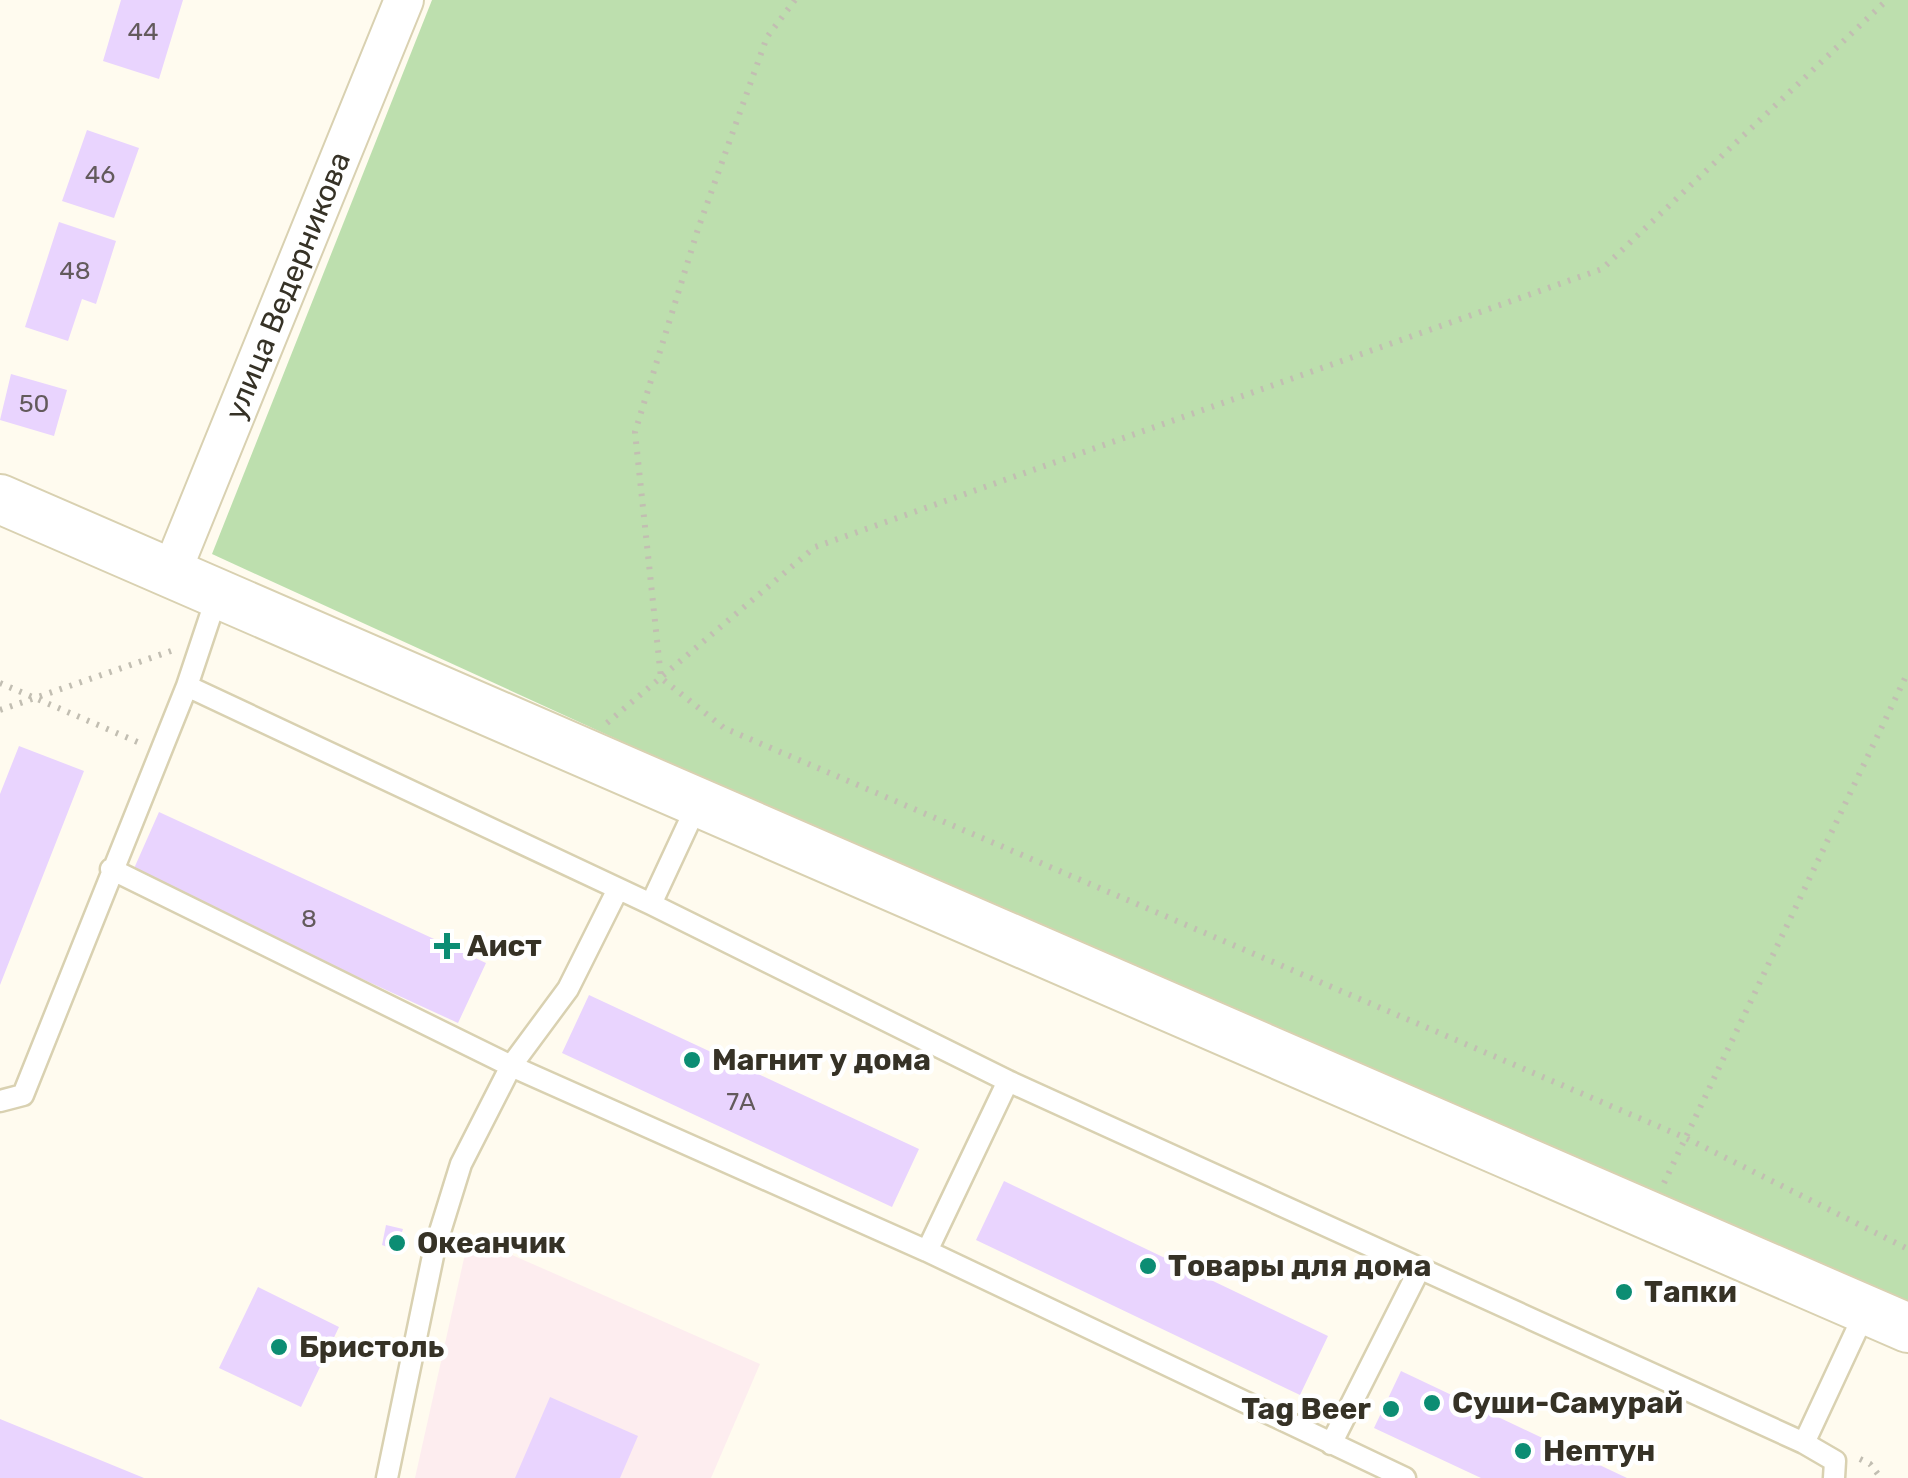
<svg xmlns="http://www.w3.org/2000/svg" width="1908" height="1478" viewBox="0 0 1908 1478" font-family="Rubik,sans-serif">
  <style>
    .industrial { fill: #fdedef }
    .green { fill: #bddfae }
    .building { fill: #e9d4fe }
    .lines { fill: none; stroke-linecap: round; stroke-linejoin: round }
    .service-casing { stroke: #d9d1b1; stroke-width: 25 }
    .minor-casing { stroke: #d9d1b1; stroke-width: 42 }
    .tertiary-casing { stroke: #d9d1b1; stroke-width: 52 }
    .path { stroke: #c2beb2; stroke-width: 6; stroke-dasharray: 2.5 8; stroke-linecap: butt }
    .service { stroke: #fff; stroke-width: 20 }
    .minor { stroke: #fff; stroke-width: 38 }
    .tertiary { stroke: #fff; stroke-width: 48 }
    .poi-dot { fill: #0c8d73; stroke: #fff; stroke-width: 4 }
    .labels { text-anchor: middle; stroke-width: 9; stroke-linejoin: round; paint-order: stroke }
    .number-label { font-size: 25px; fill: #635a5c }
    .street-label { font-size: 30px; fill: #363226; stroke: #fff }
    .poi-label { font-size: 30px; font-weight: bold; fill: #363226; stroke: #fff; text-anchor: start }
  </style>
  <rect width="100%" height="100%" fill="#fffbef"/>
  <!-- industrial -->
  <path class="industrial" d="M469 1236 760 1364 711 1478H415Z"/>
  <!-- green -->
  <path class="green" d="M432 0H1908V1324L1458 1124 212 554Z"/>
  <!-- building -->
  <path class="building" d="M121 0H183L159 79 103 61Z
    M87 130 139 148 114 218 62 201Z
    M59 222 116 241 96 304 82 299 68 341 25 327Z
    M11 374 67 390 54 436 0 420Z
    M19 746 84 771 0 985V794Z
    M159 812 486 963 458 1023 132 873Z
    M589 995 919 1149 892 1207 562 1053Z
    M1004 1181 1328 1336 1300 1395 976 1240Z
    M386 1225 403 1229 396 1250 382 1245Z
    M258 1287 339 1327 301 1407 219 1368Z
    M1401 1371 1627 1478H1481L1374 1428Z
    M550 1397 638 1436 620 1478H515Z
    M0 1419 144 1478H0Z"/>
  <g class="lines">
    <!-- service casing -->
    <g class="service-casing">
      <path id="service" d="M218 593 187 686 651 904 1008 1081 1804 1443 1866 1310
        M111 869 511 1066 927 1251 1405 1478
        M651 904 698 803
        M0 1101 23 1095 187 686
        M927 1251 1008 1081
        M1804 1443 1835 1461 1834 1478
        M1331 1444 1420 1268
        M387 1478 434 1251 461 1164 511 1066 568 989 618 889"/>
    </g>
    <!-- minor casing -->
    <g class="minor-casing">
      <g id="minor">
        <path id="s1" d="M171 573 404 0"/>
      </g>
    </g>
    <!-- tertiary casing -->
    <g class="tertiary-casing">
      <path id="tertiary" d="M0 499 1908 1328"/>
    </g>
    <!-- path -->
    <path class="path" d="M795 0 767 37 698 229 635 432 661 678 724 728 1686 1138 1908 1249
      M0 683 140 743
      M0 710 171 651
      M607 723 815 547 1602 269 1887 0
      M1664 1183 1908 672
      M1860 1459 1870 1464 1881 1478"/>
    <!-- service -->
    <use href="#service" class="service"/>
    <!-- minor -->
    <use href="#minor" class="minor"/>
    <!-- tertiary -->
    <use href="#tertiary" class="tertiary"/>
  </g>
  <!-- markers -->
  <g class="poi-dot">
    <path d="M442 931h10v10h10v10h-10v10h-10v-10h-10v-10h10z"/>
    <circle cx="692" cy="1060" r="10"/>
    <circle cx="397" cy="1243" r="10"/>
    <circle cx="1148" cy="1266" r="10"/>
    <circle cx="1624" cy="1292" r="10"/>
    <circle cx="279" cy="1347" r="10"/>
    <circle cx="1432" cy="1403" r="10"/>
    <circle cx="1391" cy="1409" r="10"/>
    <circle cx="1523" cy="1451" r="10"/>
  </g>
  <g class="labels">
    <!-- number labels -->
    <g class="number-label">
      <text x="143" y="40">44</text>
      <text x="100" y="183">46</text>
      <text x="75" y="279">48</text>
      <text x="34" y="412">50</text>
      <text x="309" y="927">8</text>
      <text x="741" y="1110">7А</text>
    </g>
    <!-- street labels -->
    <g class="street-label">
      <text dy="10" stroke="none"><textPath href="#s1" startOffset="310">улица Ведерникова</textPath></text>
    </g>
    <!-- poi labels -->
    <g class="poi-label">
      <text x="467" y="956">Аист</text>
      <text x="712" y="1070">Магнит у дома</text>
      <text x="417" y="1253">Океанчик</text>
      <text x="1168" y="1276">Товары для дома</text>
      <text x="1644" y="1302">Тапки</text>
      <text x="299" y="1357">Бристоль</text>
      <text x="1452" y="1413">Суши-Самурай</text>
      <text x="1371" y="1419" text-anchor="end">Tag Beer</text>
      <text x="1543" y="1461">Нептун</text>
    </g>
  </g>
</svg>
